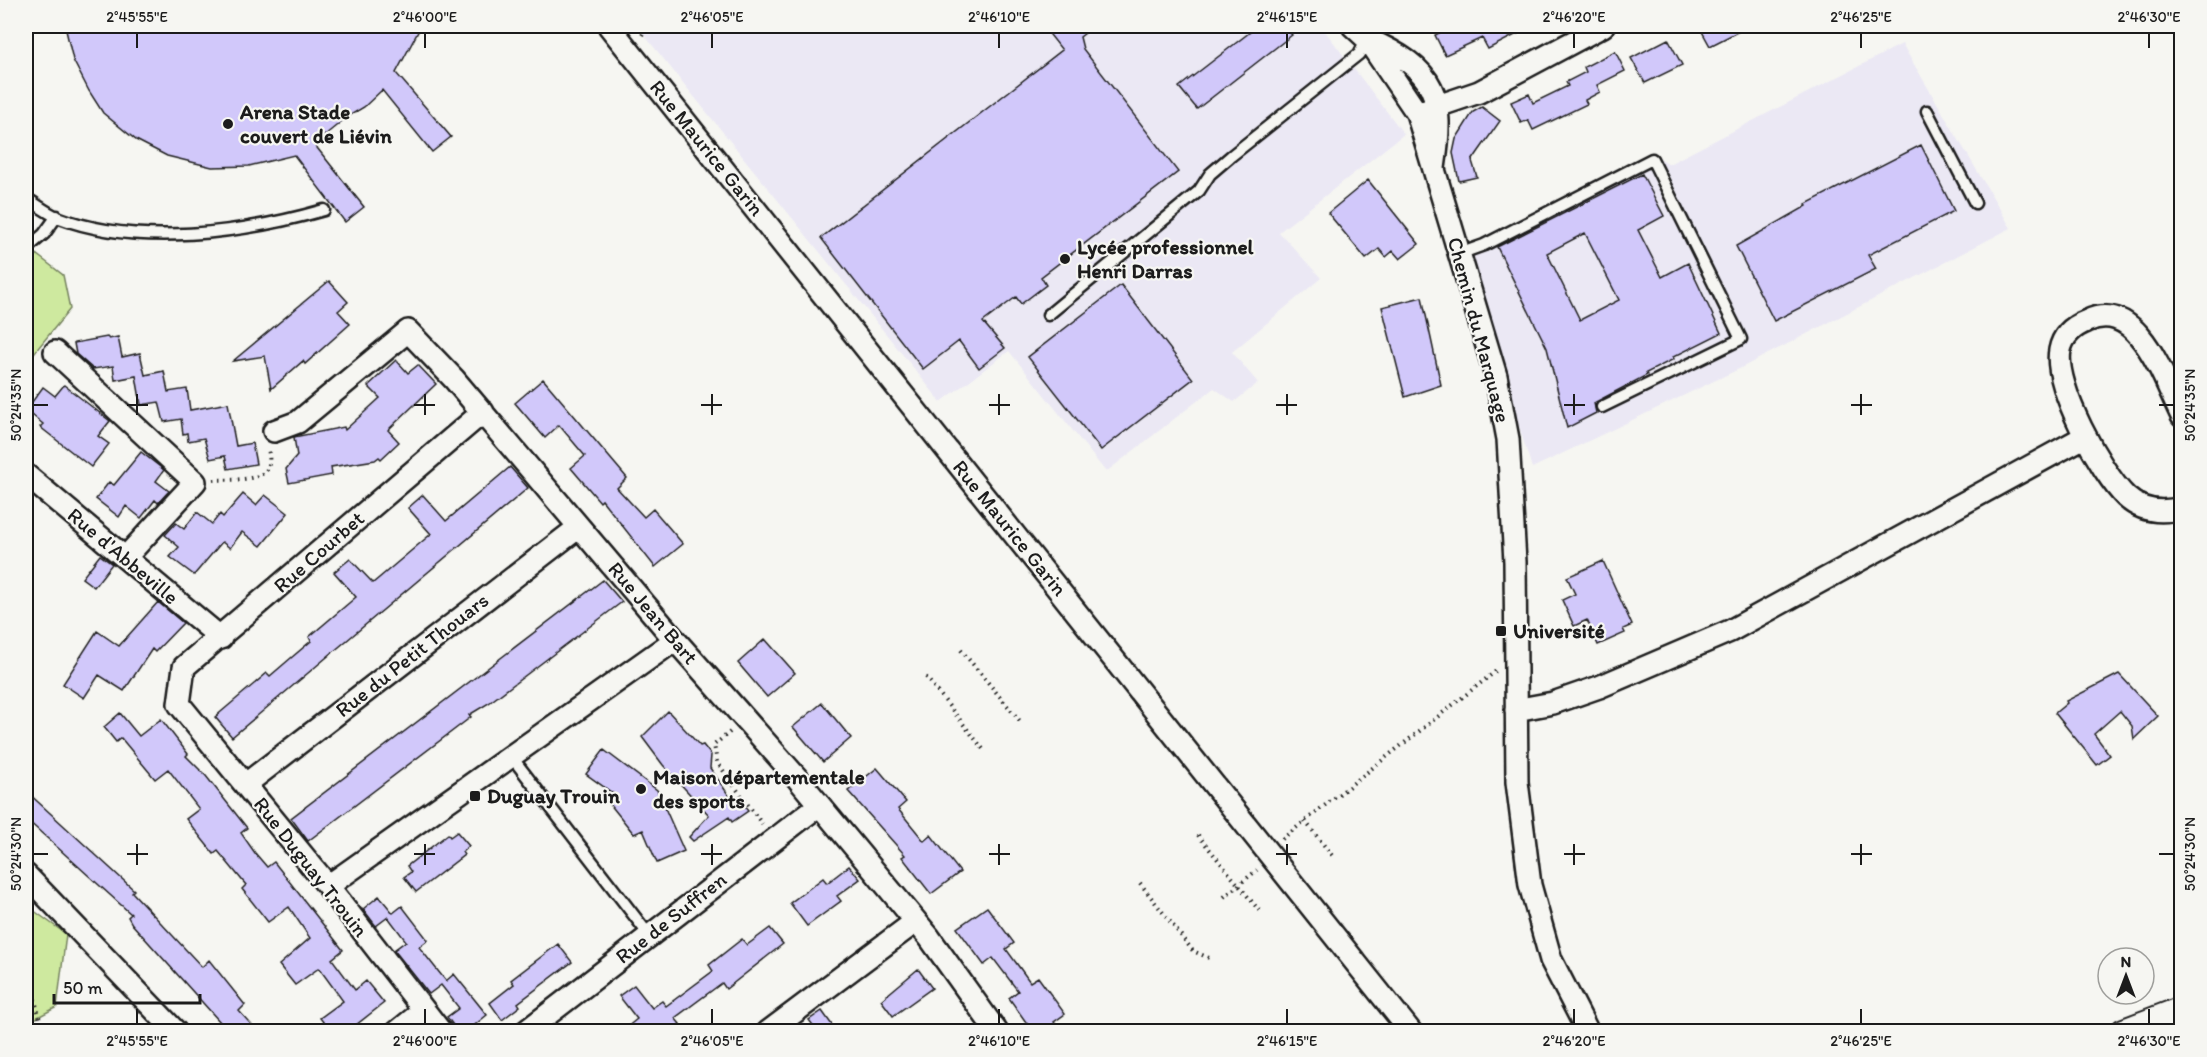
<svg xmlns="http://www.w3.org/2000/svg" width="2207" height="1057" viewBox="0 0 2207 1057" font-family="Itim,sans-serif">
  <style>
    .built { fill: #ebe8f4 }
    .green { fill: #cee99f; stroke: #75825e; stroke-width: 1.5 }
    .building { fill: #d1c8fa; stroke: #1c1c1c; stroke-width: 1.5; fill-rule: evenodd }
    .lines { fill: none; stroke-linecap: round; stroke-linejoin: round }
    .service-casing { stroke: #1c1c1c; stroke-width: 15 }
    .minor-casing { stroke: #1c1c1c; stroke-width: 26 }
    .tertiary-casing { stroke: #1c1c1c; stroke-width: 30 }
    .path { stroke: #1c1c1c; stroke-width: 4; stroke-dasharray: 1.5 4.5; stroke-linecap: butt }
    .service { stroke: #f6f6f2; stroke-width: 10 }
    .minor { stroke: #f6f6f2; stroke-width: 21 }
    .tertiary { stroke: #f6f6f2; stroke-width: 26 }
    .ticks { fill: none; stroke: #1c1c1c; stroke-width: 2 }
    .poi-dot { fill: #1c1c1c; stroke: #f6f6f2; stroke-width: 2 }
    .labels { text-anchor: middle; stroke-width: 4.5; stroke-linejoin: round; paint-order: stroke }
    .poi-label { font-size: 21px; font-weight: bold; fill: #1c1c1c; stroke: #f6f6f2; text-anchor: start }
    .street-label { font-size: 21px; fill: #1c1c1c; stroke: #f6f6f2 }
    .neatline { fill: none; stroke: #1c1c1c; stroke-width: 2 }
    .ticks-label { font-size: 15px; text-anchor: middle; fill: #1c1c1c }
  </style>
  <rect width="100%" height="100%" fill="#f6f6f2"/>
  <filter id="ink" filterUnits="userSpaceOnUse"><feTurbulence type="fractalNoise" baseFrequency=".0167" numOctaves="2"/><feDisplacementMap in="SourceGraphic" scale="12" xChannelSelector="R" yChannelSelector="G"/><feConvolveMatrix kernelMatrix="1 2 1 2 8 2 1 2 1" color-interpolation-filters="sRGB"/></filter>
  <g filter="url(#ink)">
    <!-- built -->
    <path class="built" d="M637 26H1321L1404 134 1279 232 1321 278 1232 352 1258 383 1234 402 1214 388 1106 472 1009 351 941 402Z
      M1902 44 2011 228 1739 369 1532 468 1466 257 1657 156 1669 164Z"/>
    <!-- green -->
    <path class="green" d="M32 251 63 275 70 309 26 363V255Z
      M26 905 66 934 57 1007 34 1019V1031H26Z"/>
    <!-- building -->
    <path class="building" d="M65 26H421L396 73 451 137 432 152 382 90 364 107 347 117 314 144 364 207 345 222 294 155 249 166 212 167 167 156 136 140 103 113 89 91 73 60Z
      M1043 26H1094L1080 37 1083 49 1178 172 1041 277 1046 285 1021 304 1016 297 983 322 1005 348 979 368 959 341 923 369 821 238 1062 50Z
      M1258 26H1284L1292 35 1197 109 1179 87Z
      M1453 26H1533L1488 49 1482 38 1445 55 1435 35Z
      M1699 26H1749L1710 46Z
      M1668 39 1682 65 1645 83 1631 58Z
      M1615 51 1625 71 1597 85 1600 92 1585 100 1587 104 1533 130 1528 120 1521 123 1511 102 1529 94 1533 103 1568 86 1566 82 1586 72 1584 67Z
      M1482 107 1500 121 1472 161 1477 177 1459 181 1453 153 1456 139 1473 112Z
      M1921 145 1954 211 1868 255 1876 269 1774 321 1736 246 1807 206 1806 204Z
      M1642 174 1664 216 1638 230 1662 277 1688 263 1721 333 1673 357 1674 359 1646 373 1647 375 1594 403 1596 413 1567 428 1547 348 1497 247ZM1585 233 1619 300 1580 320 1547 253Z
      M1368 180 1419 244 1400 259 1393 251 1386 257 1379 249 1366 259 1328 213Z
      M329 281 348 302 338 311 350 324 305 364 303 361 271 389 265 356 233 361Z
      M1121 285 1193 379 1101 450 1028 357Z
      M1422 297 1441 385 1405 397 1382 307Z
      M107 337 109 339 118 337 122 357 140 353 145 375 164 371 168 392 187 389 190 410 228 403 236 446 252 443 256 464 228 469 225 456 210 459 204 438 188 441 187 433 183 434 181 419 164 422 159 402 141 405 136 376 115 380 113 366 93 369 76 354 74 343Z
      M396 360 408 373 418 365 436 384 388 430 399 442 381 459 379 457 375 460 331 467 332 475 289 483 286 469 297 456 294 437 344 427 345 430 380 398 368 386Z
      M543 379 627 478 617 488 644 517 653 509 683 544 655 567 602 500 600 502 571 468 585 456 559 425 545 438 515 403Z
      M64 385 110 421 98 436 109 444 91 467 40 427 43 424 26 410 43 387 55 396Z
      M141 452 164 470 156 481 169 491 158 503 155 500 141 518 126 506 119 517 96 499 109 482 114 485Z
      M510 467 528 488 232 737 215 717 267 673 270 676 291 658 311 641 309 637 356 597 334 572 350 559 373 583 431 534 408 508 423 495 446 521Z
      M243 494 256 505 265 495 288 513 261 546 242 532 230 548 222 542 194 575 170 557 179 547 165 535 176 523 184 529 197 512 212 524 220 514 223 517Z
      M100 555 112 564 94 587 82 578Z
      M1603 561 1632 625 1623 629 1625 633 1598 645 1587 620 1574 626 1562 600 1575 594 1567 577Z
      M603 580 622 602 489 703 469 715 471 717 308 841 291 818Z
      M158 602 183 623 155 652 152 649 124 691 99 675 84 698 63 684 97 631 119 646Z
      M765 639 795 673 767 697 738 663Z
      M2119 674 2158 716 2134 739 2132 726 2120 711 2094 734 2110 755 2097 765 2055 713 2067 703 2066 701Z
      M822 703 851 738 823 762 793 727Z
      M668 711 700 746 703 745 711 755 710 768 732 800 737 797 748 811 732 822 729 817 693 841 689 837 709 815 663 765 642 737Z
      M120 713 139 736 161 719 188 754 186 756 206 776 247 828 241 833 255 853 267 867 274 862 343 950 332 959 355 990 366 981 384 1003 347 1032H331L320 1018 343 1001 319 968 295 985 279 965 310 938 289 907 268 922 242 889 246 885 218 851 214 854 186 819 199 809 168 769 155 779 121 738 116 742 104 727Z
      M604 750 657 790 684 851 657 863 643 830 634 834 609 803 615 795 586 774Z
      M877 768 906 802 898 809 924 841 931 835 960 872 931 894 902 857 905 855 848 791Z
      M26 791 134 890 132 892 202 967 209 960 245 1005 239 1011 258 1032H229L132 924 128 917 131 914 26 819Z
      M457 832 469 846 462 852 464 855 416 892 404 877 411 872 407 866 448 834 450 837Z
      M849 866 860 879 837 896 841 901 807 926 790 903 823 878 827 883Z
      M379 896 393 913 402 906 428 940 419 947 434 966 446 981 454 974 487 1015 466 1032H458L447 1017 459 1008 441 985 429 994 394 950 406 941 388 917 376 926 363 909Z
      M987 907 1014 943 1006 949 1030 982 1038 977 1065 1014 1054 1022 1061 1032H1033L1009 998 1018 991 993 958 984 965 957 928Z
      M770 928 783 944 726 989 722 983 675 1018 680 1024 670 1032H621L637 1019 619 996 634 985 652 1008 662 1001 666 1006 713 971 709 965 742 939 747 945Z
      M558 944 572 962 518 1003 520 1006 502 1020 490 1003 514 984 511 980Z
      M918 969 932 988 893 1016 881 1000Z
      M822 1011 837 1032H818L809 1020Z"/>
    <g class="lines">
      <!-- service casing -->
      <g class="service-casing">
        <path id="service" d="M1927 111 1975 203
          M26 198C36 204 46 212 57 217 138 248 244 233 324 210
          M26 249 44 234 57 216
          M1459 254 1484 245 1652 159 1741 339 1602 407
          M1048 315 1199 191 1210 174 1231 156 1359 54 1367 39
          M511 756 649 935"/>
      </g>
      <!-- minor casing -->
      <g class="minor-casing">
        <path id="minor" d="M609 26 1411 1032
          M1353 26 1367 39 1417 113 1496 376 1508 439 1515 562 1517 782 1530 885 1551 960 1588 1032
          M1367 39C1437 70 1445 95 1434 168
          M1417 113 1479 92 1603 26
          M55 352 195 482 125 558
          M2182 416C2164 381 2139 297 2087 321 2074 326 2063 335 2060 350 2053 385 2101 473 2126 497 2142 512 2162 513 2182 508
          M274 431 298 422 408 331 454 379 675 640 798 779 929 937 997 1032
          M26 475 221 638
          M1516 710 1553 703 1599 687 1730 631 2084 437
          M246 784 579 527
          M26 875 176 1032
          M328 886 675 640
          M397 1032 423 1011
          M441 1032 328 886 179 704 184 667 483 412
          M525 1032 818 806
          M768 1032 915 922"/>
      </g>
      <!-- tertiary casing -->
      <g class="tertiary-casing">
        <path id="tertiary" d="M2124 1032 2182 1010"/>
      </g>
      <!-- path -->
      <path class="path" d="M642 35 648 26
        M214 480C228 479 266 483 269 464 270 460 269 453 268 449
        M961 650 1020 721
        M926 677 983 749
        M730 732 714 745 717 762 762 824
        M1305 821 1334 858
        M1198 835 1262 914
        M1282 839 1496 671
        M1140 883 1193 951 1209 958
        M1224 897 1257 870
        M26 964 43 1032"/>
      <!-- service -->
      <use href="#service" class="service"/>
      <!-- minor -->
      <use href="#minor" class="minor"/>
      <!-- tertiary -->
      <use href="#tertiary" class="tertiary"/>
    </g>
  </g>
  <!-- ticks -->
  <path class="ticks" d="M137 33V48M425 33V48M712 33V48M999 33V48M1287 33V48M1574 33V48M1861 33V48M2149 33V48M137 394V415M425 394V415M712 394V415M999 394V415M1287 394V415M1574 394V415M1861 394V415M33 405H48M127 405H148M414 405H435M701 405H722M989 405H1010M1276 405H1297M1564 405H1585M1851 405H1872M2159 405H2174M137 844V865M425 844V865M712 844V865M999 844V865M1287 844V865M1574 844V865M1861 844V865M33 854H48M127 854H148M414 854H435M701 854H722M989 854H1010M1276 854H1297M1564 854H1585M1851 854H1872M2159 854H2174M137 1009V1024M425 1009V1024M712 1009V1024M999 1009V1024M1287 1009V1024M1574 1009V1024M1861 1009V1024M2149 1009V1024"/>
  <!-- markers -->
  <g class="poi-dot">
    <circle cx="228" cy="124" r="6"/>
    <circle cx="1065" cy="259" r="6"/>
    <rect x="1495" y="625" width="12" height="12" rx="3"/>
    <circle cx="641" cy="789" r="6"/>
    <rect x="469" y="790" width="12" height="12" rx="3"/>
  </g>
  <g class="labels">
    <!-- poi labels -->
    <g class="poi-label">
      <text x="240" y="119">Arena Stade<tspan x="240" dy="24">couvert de Liévin</tspan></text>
      <text x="1077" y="254">Lycée professionnel<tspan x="1077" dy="24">Henri Darras</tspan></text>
      <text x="1513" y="638">Université</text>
      <text x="653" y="784">Maison départementale<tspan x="653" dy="24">des sports</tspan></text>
      <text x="487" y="803">Duguay Trouin</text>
    </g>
    <!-- street labels -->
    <g class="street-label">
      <text transform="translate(707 148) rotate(51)" y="7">Rue Maurice Garin</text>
      <text transform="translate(1479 330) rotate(75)" y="7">Chemin du Marquage</text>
      <text transform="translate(1010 528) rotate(51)" y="7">Rue Maurice Garin</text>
      <text transform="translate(319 552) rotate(-41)" y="7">Rue Courbet</text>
      <text transform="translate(123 556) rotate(40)" y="7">Rue d'Abbeville</text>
      <text transform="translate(653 613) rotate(50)" y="7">Rue Jean Bart</text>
      <text transform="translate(412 655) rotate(-38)" y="7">Rue du Petit Thouars</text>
      <text transform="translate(311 867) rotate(52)" y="7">Rue Duguay Trouin</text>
      <text transform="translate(671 918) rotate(-38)" y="7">Rue de Suffren</text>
    </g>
  </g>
  <!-- margin -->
  <rect width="2207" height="1057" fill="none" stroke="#f6f6f2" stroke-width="66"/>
  <!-- north arrow -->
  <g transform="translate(2126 976)"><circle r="28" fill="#f6f6f2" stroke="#9f9f9c" stroke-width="1.5"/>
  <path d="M0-4.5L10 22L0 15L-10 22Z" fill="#1c1c1c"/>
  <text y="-9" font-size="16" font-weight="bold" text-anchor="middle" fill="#1c1c1c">N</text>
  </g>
  <!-- scale -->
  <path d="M54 994v9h146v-9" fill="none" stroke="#1c1c1c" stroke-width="3"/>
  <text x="63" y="994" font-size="18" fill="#1c1c1c" stroke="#f6f6f2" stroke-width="4.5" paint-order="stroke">50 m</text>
  <rect x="33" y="33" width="2141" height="991" class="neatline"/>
  <g class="ticks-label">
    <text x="137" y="22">2°45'55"E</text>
    <text x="425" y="22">2°46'00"E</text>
    <text x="712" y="22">2°46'05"E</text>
    <text x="999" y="22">2°46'10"E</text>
    <text x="1287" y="22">2°46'15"E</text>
    <text x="1574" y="22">2°46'20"E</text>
    <text x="1861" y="22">2°46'25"E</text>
    <text x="2149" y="22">2°46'30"E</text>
    <text transform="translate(16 405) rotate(-90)" y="5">50°24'35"N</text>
    <text transform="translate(2190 405) rotate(-90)" y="5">50°24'35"N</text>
    <text transform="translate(16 854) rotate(-90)" y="5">50°24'30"N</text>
    <text transform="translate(2190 854) rotate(-90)" y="5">50°24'30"N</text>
    <text x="137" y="1046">2°45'55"E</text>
    <text x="425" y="1046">2°46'00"E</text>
    <text x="712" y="1046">2°46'05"E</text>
    <text x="999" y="1046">2°46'10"E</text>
    <text x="1287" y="1046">2°46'15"E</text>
    <text x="1574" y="1046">2°46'20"E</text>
    <text x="1861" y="1046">2°46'25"E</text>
    <text x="2149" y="1046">2°46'30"E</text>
  </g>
</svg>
